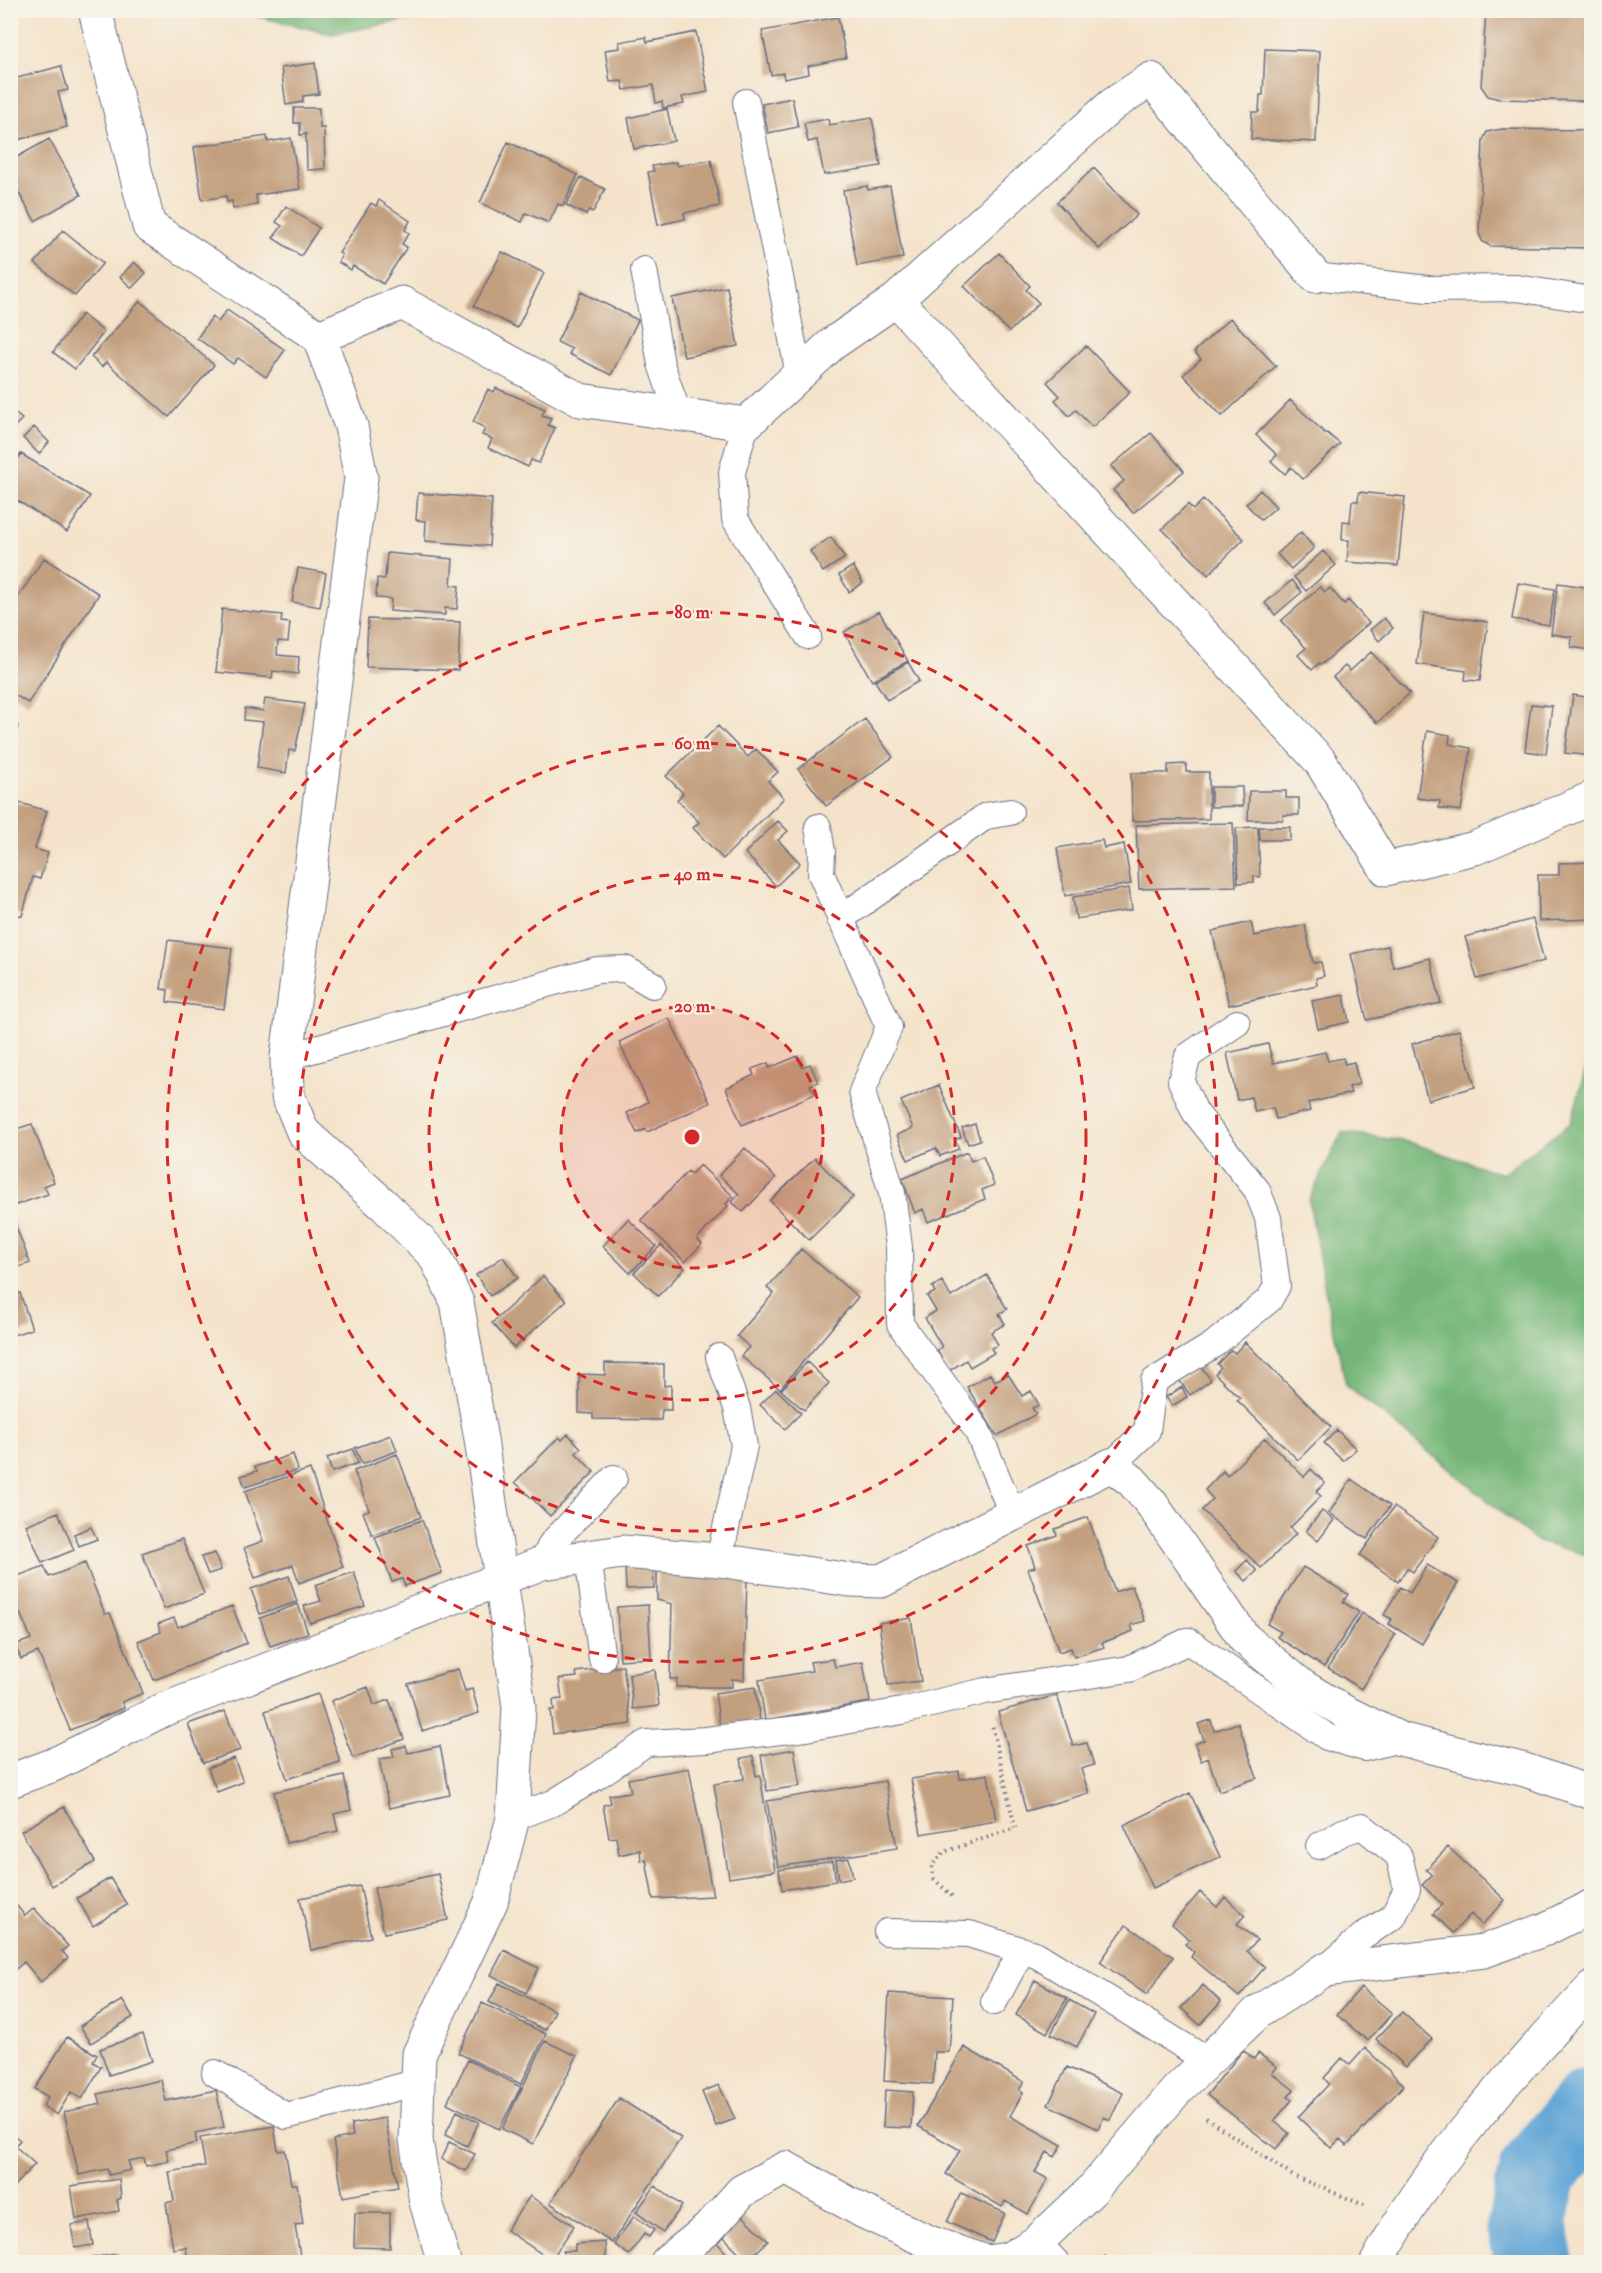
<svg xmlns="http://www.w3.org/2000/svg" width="1602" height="2273" viewBox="0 0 1602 2273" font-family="'IM FELL Double Pica',serif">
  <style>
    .forest { fill: #75b678; stroke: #48726b; stroke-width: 1.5 }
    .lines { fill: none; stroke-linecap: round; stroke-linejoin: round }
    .river { stroke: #61a5d6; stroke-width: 80 }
    .building { fill: #c29f7e }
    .lane-casing { stroke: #676e84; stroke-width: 28 }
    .street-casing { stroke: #676e84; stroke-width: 35 }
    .path { stroke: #676e84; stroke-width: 4; stroke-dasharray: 1.5 4.5; stroke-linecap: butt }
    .lane { stroke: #fff; stroke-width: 26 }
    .street { stroke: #fff; stroke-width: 33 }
    .ring { fill: none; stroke: #d62828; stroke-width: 3; stroke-dasharray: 10 8 }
    .centre { fill: #d62828; stroke: #f7f3e8; stroke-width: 3 }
    .ring-label { font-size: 18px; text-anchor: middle; font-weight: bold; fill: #d62828; stroke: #f7f3e8; stroke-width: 4.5; stroke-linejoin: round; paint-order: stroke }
  </style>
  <rect width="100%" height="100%" fill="#f7f3e8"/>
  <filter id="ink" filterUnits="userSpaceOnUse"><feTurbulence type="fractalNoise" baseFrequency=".0167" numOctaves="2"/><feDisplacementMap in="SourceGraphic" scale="12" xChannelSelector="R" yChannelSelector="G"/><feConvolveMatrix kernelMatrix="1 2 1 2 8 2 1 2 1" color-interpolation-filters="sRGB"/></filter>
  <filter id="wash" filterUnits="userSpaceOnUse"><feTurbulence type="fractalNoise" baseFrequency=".008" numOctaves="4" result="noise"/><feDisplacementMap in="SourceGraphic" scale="24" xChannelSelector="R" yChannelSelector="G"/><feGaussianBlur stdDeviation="1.35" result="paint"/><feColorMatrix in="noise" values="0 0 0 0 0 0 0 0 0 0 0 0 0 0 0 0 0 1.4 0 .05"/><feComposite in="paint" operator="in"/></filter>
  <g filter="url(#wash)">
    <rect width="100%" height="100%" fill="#f4e3ca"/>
    <!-- forest -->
    <path class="forest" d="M235 11 426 10V11L423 17 332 34Z
      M1591 1050V1556L1538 1542 1346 1384 1327 1301 1309 1200 1342 1132 1409 1142 1502 1174 1571 1123Z"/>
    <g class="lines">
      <!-- river -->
      <path class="river" d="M1535 2262 1527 2226 1538 2172 1592 2107"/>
    </g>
    <g id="blocks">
      <!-- building -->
      <path class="building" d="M1486 10H1592V101L1499 99 1488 96 1481 86Z
        M838 17 846 58 808 66 809 74 784 79 783 73 771 75 762 31Z
        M696 32 708 92 682 97 684 104 663 108 662 101 656 103 653 85 624 90 622 81 610 82 605 50 620 48 619 42 646 37 647 42Z
        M1265 49 1320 51 1316 142 1251 139 1252 112H1259L1260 95H1263Z
        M315 63 319 94 303 96V102L286 105 281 68Z
        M61 66 68 90 58 92 67 127 10 142V80Z
        M792 98 798 127 768 133 762 104Z
        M294 108H319L320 128H324L325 169 307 170 306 134 300 135V123H294Z
        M667 109 674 141 634 149 628 118Z
        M872 118 881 166 824 175 817 140 808 142 804 123 828 119 829 125Z
        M1502 129 1592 130V248L1490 246 1482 241 1479 233 1483 140 1487 132Z
        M267 136 268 142 291 138 300 189 256 195 257 205 233 209 232 201 227 202 226 196 202 200 194 147Z
        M49 139 81 195 35 221 10 178V161Z
        M508 142 578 175 563 206 558 204 549 223 526 213 522 222 480 203Z
        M711 160 720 206 684 213 685 219 658 225 648 172 654 171 652 166 676 162 677 166Z
        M1094 168 1137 215 1099 249 1057 202Z
        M581 177 605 189 593 212 589 210 586 215 566 205Z
        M867 186 868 190 890 186 903 258 857 266 843 190Z
        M379 200 410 221 405 230 409 233 402 244 407 247 383 284 353 266 351 270 338 262 342 255 339 253 371 203 376 206Z
        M286 206 319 228 301 256 273 238 282 226 276 222Z
        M63 230 103 263 75 296 35 263Z
        M502 252 544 273 517 328 474 306Z
        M999 253 1030 286 1026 290 1039 303 1009 332 964 286Z
        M134 262 146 273 132 288 120 277Z
        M727 287 738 346 684 357 672 298Z
        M581 292 638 320 611 375 569 354 572 349 557 342Z
        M140 301 214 365 169 417 106 362 102 367 91 357Z
        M227 310 285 350 266 377 238 358 233 364 197 338 212 317 218 322Z
        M82 314 104 332 75 369 53 352Z
        M1230 318 1276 366 1222 416 1183 375 1201 359 1194 352Z
        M1086 346 1130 392 1092 427 1076 410 1069 416 1055 400 1060 396 1047 382Z
        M496 388 545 409 542 415 551 418 548 425 555 428 539 463 531 460 528 467 488 448 492 439 482 435 485 428 473 422 488 389 494 392Z
        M1290 400 1326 434 1327 433 1340 444 1303 479 1291 467 1285 474 1271 461 1277 455 1256 435Z
        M10 409 22 419 10 431Z
        M34 427 49 442 39 454 23 438Z
        M1151 433 1184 471 1133 513 1113 490 1124 481 1111 466Z
        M21 454 90 496 67 532 10 496V471Z
        M1260 490 1276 507 1261 520 1246 504Z
        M1359 492 1405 497 1398 566 1347 562 1349 540H1342L1343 521 1350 522 1352 501H1358Z
        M418 493 492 499 489 546 425 541 426 521 416 520Z
        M1203 500 1244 539 1208 575 1162 529 1188 504 1193 510Z
        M1301 532 1314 548 1291 569 1277 554Z
        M831 537 845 558 823 572 810 551Z
        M1323 551 1336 565 1306 591 1294 577Z
        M387 553 453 559 451 585 459 586 457 609 445 608V615L390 611 391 599 376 598 377 578 385 579Z
        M44 558 99 594 28 703 10 692V593L18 597Z
        M853 566 863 583 849 592 839 575Z
        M298 568 326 573 320 607 292 602Z
        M1292 580 1302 592 1275 615 1265 603Z
        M1518 583 1555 589 1549 625 1512 619Z
        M1558 583 1592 588 1590 650 1571 647 1572 637 1551 634Z
        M1320 587 1325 592 1330 588 1344 604 1348 600 1369 623 1321 665 1319 663 1312 670 1298 655 1306 648 1281 621Z
        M222 609 282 615 281 622 290 623 288 642 278 641 277 655 299 657 298 674 273 671 272 678 216 672Z
        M879 611 908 661 872 681 844 632Z
        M1424 613 1488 622 1480 681 1465 680 1466 671 1417 664Z
        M1384 618 1393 628 1379 641 1370 630Z
        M368 619 460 622 458 670 366 667Z
        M1371 652 1410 693 1377 723 1333 677 1345 666 1350 671Z
        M908 662 919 681 887 700 875 681Z
        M1573 695 1592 698V756L1565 753Z
        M265 699 305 704 295 751 289 750 286 773 257 768 263 722 244 720 245 708 263 711Z
        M1531 704 1552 706 1546 754 1525 751Z
        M865 719 893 757 826 806 798 769Z
        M10 724 18 726 11 749H10Z
        M718 726 748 757 756 749 778 772 768 781 784 798 723 859 693 828 699 822 677 800 683 793 666 776Z
        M1427 731 1450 735 1449 744 1471 748 1461 811 1439 808 1440 801 1417 798Z
        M10 757 17 759 11 780H10Z
        M1186 764V772H1209V819L1132 821 1131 773H1168V765Z
        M1211 787H1242L1243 806 1211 807Z
        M1249 791H1286V798H1299V815H1283V820H1248Z
        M10 800 47 811 35 849 48 853 40 879 33 877 22 916 10 912Z
        M778 821 788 831 778 840 800 863 776 886 745 853Z
        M1233 823 1236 886 1139 889 1136 825Z
        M1258 827 1260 877 1254 876V882L1238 883 1236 828Z
        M1259 827H1290V840H1260Z
        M1102 840 1104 848 1124 844 1131 884 1065 896 1057 848Z
        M1592 862V919L1539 921 1538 875H1559V863Z
        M1129 888 1132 910 1076 919 1073 897Z
        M1533 919 1544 961 1477 979 1465 937Z
        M1251 922 1254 936 1305 925 1313 963 1321 962 1324 976 1316 978 1317 985 1229 1005 1212 931Z
        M168 940 232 948 224 1009 167 1002 168 990 161 989Z
        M1388 946 1393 967 1430 958 1441 1003 1367 1020 1351 954Z
        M1344 995 1349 1022 1318 1029 1312 1001Z
        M669 1018 710 1103 647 1132 646 1129 637 1133 627 1113 648 1102 619 1042Z
        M1459 1030 1475 1087 1428 1100 1412 1044Z
        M1268 1044 1273 1063 1325 1052 1328 1061 1343 1058 1345 1064 1354 1062 1359 1084 1349 1087 1351 1093 1308 1103 1310 1111 1276 1119 1273 1108 1255 1112 1251 1097 1237 1100 1227 1053Z
        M798 1056 802 1067 810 1064 818 1082 810 1085 815 1094 742 1125 726 1088 754 1075 752 1069 768 1063 769 1068Z
        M939 1085 961 1137 955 1140 959 1149 940 1156 936 1148 908 1160 897 1135 913 1128 901 1101Z
        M32 1124 54 1182 44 1186 48 1194 16 1205 10 1190V1131Z
        M975 1124 980 1140 968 1144 962 1128Z
        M745 1148 776 1178 743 1212 732 1202 739 1194 719 1175Z
        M967 1152 971 1161 983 1156 994 1185 982 1190 985 1199 928 1222 923 1209 915 1213 902 1179Z
        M815 1158 853 1197 809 1240 770 1201Z
        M700 1165 733 1196 726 1204 728 1206 697 1239 702 1244 685 1262 641 1220 688 1171 691 1174Z
        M10 1211 30 1263 10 1270Z
        M628 1219 656 1246 630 1273 603 1246Z
        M661 1245 685 1268 658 1296 634 1273Z
        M801 1249 858 1297 780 1389 741 1356 749 1347 737 1336 774 1293 767 1288Z
        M503 1257 518 1278 490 1296 476 1275Z
        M987 1275 1007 1309 999 1314 1005 1324 991 1332 998 1345 991 1348 994 1353 970 1367 966 1360 949 1371 937 1350 942 1347 925 1318 936 1311 927 1296 935 1292 932 1287 942 1281 951 1297Z
        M543 1276 566 1301 514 1348 492 1323Z
        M20 1293 32 1329 10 1336V1296Z
        M1245 1342 1331 1427 1298 1460 1237 1400 1240 1398 1215 1374 1221 1367 1217 1364 1231 1350 1235 1353Z
        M807 1362 829 1383 804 1410 781 1390Z
        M605 1363 664 1364V1386L671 1385V1410H662L661 1420 593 1419V1414L579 1413V1374L605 1375Z
        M1200 1365 1211 1380 1190 1395 1179 1380Z
        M990 1374 995 1381 1008 1374 1022 1396 1031 1391 1039 1405 1032 1408 1036 1414 997 1436 967 1387Z
        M1182 1387 1187 1397 1172 1406 1166 1397Z
        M776 1389 801 1413 785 1429 760 1405Z
        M1337 1430 1356 1449 1343 1461 1324 1443Z
        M568 1434 581 1448 576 1453 594 1472 550 1516 515 1482 559 1437 562 1440Z
        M391 1435 397 1451 362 1464 355 1448Z
        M1265 1438 1304 1477 1311 1469 1325 1483 1316 1492 1321 1496 1290 1528 1296 1534 1261 1568 1202 1510 1213 1499 1205 1490 1223 1471 1227 1476Z
        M353 1449 358 1463 332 1472 327 1458Z
        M293 1454 298 1470 245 1487 241 1476 257 1471 255 1467Z
        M397 1454 421 1517 372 1535 363 1512 369 1510 354 1471Z
        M310 1469 343 1567 299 1583 293 1565 255 1578 244 1548 263 1541 245 1491Z
        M1351 1479 1390 1506 1367 1539 1329 1513Z
        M1394 1507 1438 1537 1413 1572 1407 1568 1398 1582 1360 1555Z
        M1322 1511 1334 1520 1318 1541 1306 1531Z
        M58 1512 74 1550 42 1563 26 1525Z
        M1088 1517 1115 1592 1132 1586 1145 1621 1131 1625 1133 1631 1102 1643 1104 1647 1074 1657 1071 1648 1059 1652 1028 1569 1035 1567 1028 1546 1057 1535 1055 1529Z
        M422 1520 442 1573 405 1586 402 1579 392 1582 375 1537Z
        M91 1527 97 1539 79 1546 74 1534Z
        M182 1539 204 1594 164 1609 142 1553Z
        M215 1553 221 1570 208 1574 201 1557Z
        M1247 1560 1257 1571 1246 1581 1236 1571Z
        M85 1563 105 1614 110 1613 143 1693 122 1702 124 1708 70 1730 38 1652 21 1659 15 1645 31 1639 10 1589V1579L44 1566 49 1577Z
        M657 1565 747 1578 744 1680 732 1679V1687H676L677 1679H670L672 1604 657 1600Z
        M1427 1565 1458 1583 1422 1644 1389 1624 1392 1619 1384 1615 1400 1587 1410 1593Z
        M653 1566 654 1588 626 1589 625 1567Z
        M1303 1567 1348 1594 1343 1602 1359 1612 1324 1667 1277 1637 1281 1632 1267 1624Z
        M354 1572 365 1606 310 1623 304 1606 321 1601 315 1585Z
        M289 1576 297 1602 260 1614 251 1589Z
        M298 1604 308 1633 270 1646 260 1618Z
        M648 1605 651 1658 620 1660 617 1607Z
        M232 1606 247 1643 154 1680 138 1641 161 1632 158 1624 174 1618 178 1627Z
        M1362 1613 1396 1634 1361 1689 1328 1668Z
        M911 1618 921 1681 888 1685 879 1623Z
        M833 1659 835 1667 863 1662 870 1702 765 1720 759 1680 812 1671 810 1662Z
        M623 1666 631 1724 553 1734 550 1710H554L553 1700 562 1699 559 1679 577 1677 576 1672Z
        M458 1669 465 1691 472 1689 479 1713 422 1731 408 1684Z
        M655 1670 659 1706 633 1709 629 1674Z
        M368 1687 374 1705 389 1700 404 1739 353 1758 331 1701Z
        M755 1687 760 1721 720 1727 715 1693Z
        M318 1694 340 1762 287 1779 265 1711Z
        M1057 1695 1073 1746 1087 1743 1094 1765 1081 1769 1089 1793 1026 1811 998 1712Z
        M225 1711 240 1750 203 1763 188 1724Z
        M1211 1720 1214 1731 1238 1723 1257 1778 1219 1791 1208 1758 1201 1761 1195 1744 1204 1740 1198 1724Z
        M406 1746 408 1753 440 1746 450 1795 389 1808 379 1759 394 1757 392 1749Z
        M794 1749 800 1786 767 1791 761 1755Z
        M753 1756 756 1776 760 1775 775 1871 729 1878 714 1784 744 1779 741 1758Z
        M234 1758 243 1782 217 1792 208 1768Z
        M689 1768 713 1896 653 1899 646 1860 641 1861 640 1850 619 1855 616 1837 609 1838 603 1805 611 1803 609 1795 631 1792 628 1779Z
        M959 1771 960 1779 988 1774 996 1821 921 1834 911 1779Z
        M344 1776 351 1810 334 1814 338 1831 286 1843 274 1792Z
        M885 1781 897 1848 778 1867 767 1801Z
        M1190 1793 1220 1857 1153 1888 1124 1825Z
        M64 1807 95 1862 52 1886 21 1831Z
        M1448 1847 1505 1900 1482 1925 1471 1914 1453 1933 1433 1914 1442 1904 1422 1885 1432 1875 1426 1870Z
        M849 1858 853 1877 839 1880 836 1860Z
        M833 1861 836 1881 782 1890 779 1870Z
        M438 1874 448 1920 384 1933 374 1888Z
        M110 1878 127 1905 93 1926 77 1898Z
        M360 1886 371 1937 311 1950 300 1898Z
        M1200 1892 1217 1907 1225 1897 1245 1915 1237 1924 1257 1940 1247 1951 1265 1967 1239 1997 1191 1957 1194 1952 1185 1944 1190 1940 1172 1924Z
        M13 1901 25 1916 34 1908 68 1946 62 1951 68 1958 41 1982 24 1962 10 1974Z
        M1126 1925 1173 1957 1147 1995 1100 1962Z
        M504 1950 539 1968 526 1993 491 1975Z
        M1035 1980 1067 1998 1047 2033 1016 2015Z
        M499 1983 555 2011 545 2030 489 2002Z
        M1203 1985 1221 2002 1200 2025 1181 2008Z
        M1361 1987 1392 2013 1368 2041 1337 2015Z
        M889 1993 953 1997 949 2052H935L933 2084 884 2081Z
        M122 2000 133 2017 91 2043 80 2026Z
        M1069 2000 1094 2014 1077 2047 1051 2034Z
        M482 2003 546 2034 521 2084 458 2053Z
        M1402 2012 1432 2039 1406 2067 1376 2039Z
        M143 2034 152 2061 109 2075 100 2049Z
        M67 2037 97 2055 93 2062 101 2067 82 2099 71 2092 57 2115 43 2106 48 2097 35 2089Z
        M545 2041 577 2056 533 2144 502 2129Z
        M964 2047 1024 2082 1019 2090 1023 2093 1010 2116 1062 2145 1055 2157 1047 2152 1035 2172 1048 2179 1028 2214 1005 2201 1002 2207 946 2174 960 2150 918 2126Z
        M1365 2048 1404 2085 1347 2146 1340 2139 1331 2148 1298 2117 1329 2084 1324 2078 1342 2058 1350 2065Z
        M1243 2050 1254 2059 1258 2053 1277 2067 1272 2073 1294 2090 1288 2097 1292 2100 1274 2121 1289 2133 1276 2149 1207 2095Z
        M468 2060 521 2087 499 2129 447 2103Z
        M1067 2067 1123 2093 1110 2120 1104 2117 1098 2129 1048 2105Z
        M161 2080 166 2101 216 2090 224 2127 195 2133 197 2143 166 2150 169 2161 146 2166 144 2158 128 2161 131 2170 109 2175 107 2169 79 2175 64 2112 101 2104 98 2094Z
        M719 2085 735 2119 716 2126 702 2092Z
        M885 2090 913 2092 911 2128 883 2127Z
        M619 2098 681 2138 612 2243 550 2203Z
        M457 2111 479 2122 467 2146 445 2135Z
        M385 2118 398 2187 343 2197 333 2140 353 2136 351 2124Z
        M274 2126 278 2151 285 2150 291 2184H297L303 2224 295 2225 301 2262H188L186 2247 173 2249 166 2203 174 2201 169 2172 205 2166 200 2138Z
        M10 2132 20 2140 15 2146 35 2164 10 2190Z
        M449 2142 475 2154 466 2171 441 2159Z
        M119 2179 121 2198 117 2200 119 2211 76 2219 71 2186Z
        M655 2186 682 2206 663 2232 636 2212Z
        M961 2193 1005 2213 992 2242 947 2222Z
        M530 2196 574 2226 551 2260 506 2230Z
        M355 2213H390V2248L354 2247Z
        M742 2215 768 2241 747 2261 722 2235Z
        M634 2216 654 2230 649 2237 644 2234 629 2255 614 2244Z
        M89 2222 93 2245 75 2248 71 2225Z
        M714 2239 734 2262H690Z
        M605 2242 606 2262H564L563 2251H575V2244Z
        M116 2254 118 2262H82L81 2259Z
        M1105 2256 1111 2262H1098Z"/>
    </g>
  </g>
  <g filter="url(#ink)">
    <use href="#blocks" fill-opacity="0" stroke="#676e84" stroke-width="1.5"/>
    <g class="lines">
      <!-- lane casing -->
      <g class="lane-casing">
        <path id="lane" d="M746 102 799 375
          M644 270 661 364 678 414
          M1315 276 1428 289 1517 288 1592 300
          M746 424 732 472 735 519 808 636
          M818 827 822 852 821 874 889 1027 862 1092 892 1193 899 1247 900 1324 977 1430 1013 1515
          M840 919 986 816 1010 812
          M287 1057 597 970 625 969 653 985
          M719 1357 737 1408 744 1446 719 1560
          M1111 1465 1147 1431 1154 1381 1213 1345 1269 1300 1277 1286 1268 1218 1257 1190 1195 1112 1181 1081 1188 1056 1237 1023
          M588 1557 602 1659
          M542 1563 552 1543 614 1478
          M513 1818 553 1803 597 1776 646 1743 706 1740 806 1728 902 1711 985 1691 1129 1669 1188 1641 1327 1737 1365 1748 1400 1739
          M1319 1846 1343 1832 1362 1826 1399 1856 1407 1889 1393 1917 1364 1935 1324 1970
          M887 1932 969 1934 1037 1955 1208 2061
          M994 2002 1022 1950
          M215 2073 286 2116 419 2082
          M1037 2242 1056 2262"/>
      </g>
      <!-- street casing -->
      <g class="street-casing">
        <path id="street" d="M95 10 149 226 319 337 351 426 361 478 287 1057 288 1096 303 1132 385 1206 435 1256 457 1302 481 1439 519 1707 513 1818 491 1902 419 2054 416 2140 426 2202 444 2262
          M896 300 1112 105 1151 79 1315 276
          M319 337 402 303 580 400 746 424 832 344 896 300 1320 761 1386 869 1475 848 1592 798
          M10 1781 53 1765 163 1710 542 1563 623 1552 719 1560 850 1580 881 1581 1111 1465 1132 1481 1151 1503 1244 1638 1302 1686 1345 1712 1400 1739 1525 1770 1592 1793
          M667 2262 708 2229 742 2191 786 2168 862 2211 929 2242 987 2262 1008 2259 1037 2242 1091 2191 1176 2091 1258 2012 1324 1970 1484 1951 1546 1929 1592 1906
          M1377 2262C1432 2160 1512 2072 1592 1988"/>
      </g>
      <!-- path -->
      <path class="path" d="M952 1896 933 1878 932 1865 944 1852 1015 1828 992 1724
        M1206 2118 1293 2176 1364 2205"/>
      <!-- lane -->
      <use href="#lane" class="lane"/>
      <!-- street -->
      <use href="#street" class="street"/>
    </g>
  </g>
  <!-- distance rings -->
  <circle cx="692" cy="1137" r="131" fill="#d62828" fill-opacity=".12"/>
  <g class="ring">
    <circle cx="692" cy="1137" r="131"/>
    <circle cx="692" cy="1137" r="263"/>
    <circle cx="692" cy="1137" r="394"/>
    <circle cx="692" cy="1137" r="525"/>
  </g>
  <circle cx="692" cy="1137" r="9" class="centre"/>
  <g class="ring-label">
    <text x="692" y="618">80 m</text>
    <text x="692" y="749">60 m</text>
    <text x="692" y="880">40 m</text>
    <text x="692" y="1012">20 m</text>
  </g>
  <!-- margin -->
  <rect width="1602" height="2273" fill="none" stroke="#f7f3e8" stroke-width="36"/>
</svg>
